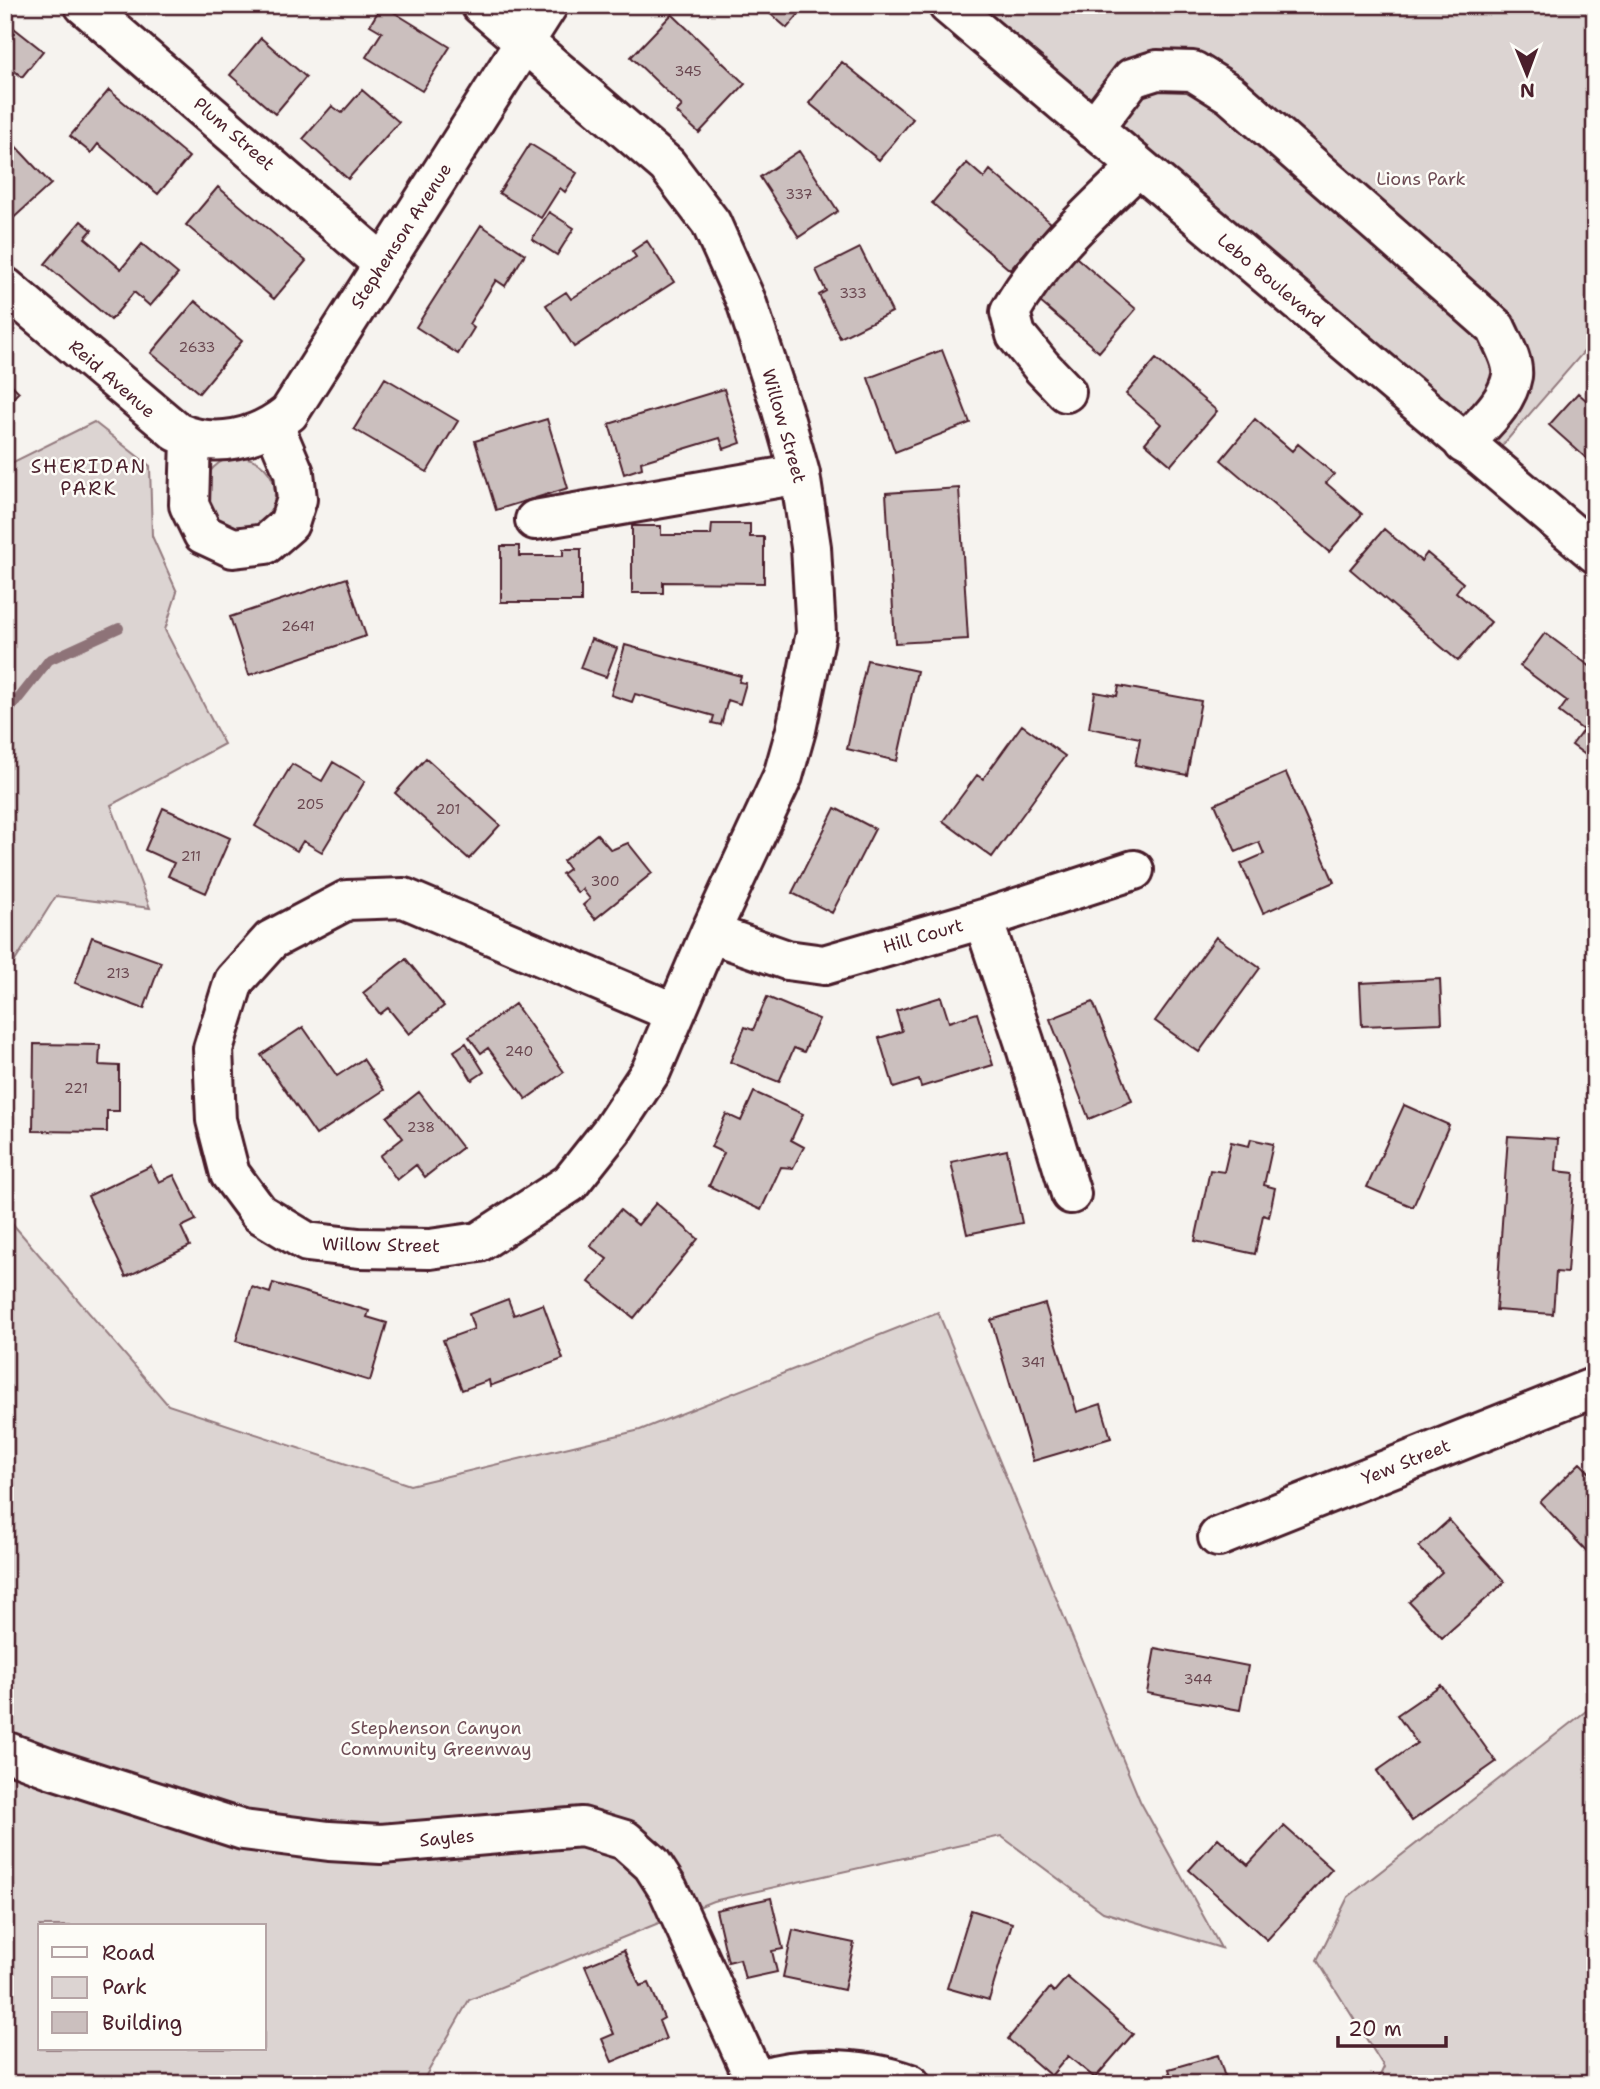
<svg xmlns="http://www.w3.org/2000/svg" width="1600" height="2089" viewBox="0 0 1600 2089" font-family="'Shantell Sans',sans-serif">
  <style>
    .green { fill: #dcd4d2; stroke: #937a7e; stroke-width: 2; fill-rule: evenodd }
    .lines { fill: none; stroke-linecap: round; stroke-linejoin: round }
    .stream { stroke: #8e7378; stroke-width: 10 }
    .building { fill: #cbbfbe; stroke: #4a1f2b; stroke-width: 2 }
    .minor-casing { stroke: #4a1f2b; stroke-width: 44 }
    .major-casing { stroke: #4a1f2b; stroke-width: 44 }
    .minor { stroke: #fdfcf7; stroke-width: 38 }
    .major { stroke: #fdfcf7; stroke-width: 38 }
    .labels { text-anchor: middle; stroke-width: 5; stroke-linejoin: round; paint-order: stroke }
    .number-label { font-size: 14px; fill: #6a4750 }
    .street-label { font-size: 18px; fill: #4a1f2b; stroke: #fdfcf7 }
    .park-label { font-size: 18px; fill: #6e4c55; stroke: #fdfcf7 }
    .neighbourhood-label { font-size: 19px; letter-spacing: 2px; fill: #4a1f2b; stroke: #fdfcf7 }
  </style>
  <rect width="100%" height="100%" fill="#f6f3ef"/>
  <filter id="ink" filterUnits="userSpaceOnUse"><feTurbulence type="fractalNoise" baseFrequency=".0143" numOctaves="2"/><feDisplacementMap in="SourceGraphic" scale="14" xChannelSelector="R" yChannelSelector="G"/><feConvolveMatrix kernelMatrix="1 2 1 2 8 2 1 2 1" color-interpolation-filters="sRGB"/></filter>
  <g filter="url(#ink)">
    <!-- green -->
    <path class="green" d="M948 5H1595V339L1487 463Z
      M94 422 150 466 152 536 177 592 165 630 224 744 111 805 150 908 56 896 5 977V466Z
      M203 493a36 36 0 1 1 72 0a36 36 0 1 1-72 0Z
      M5 1215 168 1405 410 1485 640 1430 938 1312 1140 1801 1221 1948 1103 1912 1001 1836 713 1901 469 2000 421 2084H5ZM40 1926H264V2049H40Z
      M1595 1704V2084H1376L1384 2067 1317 1960 1348 1897Z"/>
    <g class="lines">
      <!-- stream -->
      <path class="stream" d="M5 722 11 708 49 660 119 628"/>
    </g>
    <!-- building -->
    <path class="building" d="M382 5 450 47 422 91 366 57 382 32 370 25Z
      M760 5H807L787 28Z
      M672 14 745 84 699 133 676 112 682 106 631 57Z
      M5 21 43 51 22 77 5 63Z
      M261 38 306 77 275 114 230 75Z
      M842 62 913 119 879 160 809 103Z
      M109 90 189 157 158 194 98 144 91 153 70 136Z
      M362 90 399 122 348 179 303 139 332 106 342 113Z
      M8 138 51 184 8 223 5 221V140Z
      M530 144 577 173 565 192 560 188 541 218 499 193Z
      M799 151 838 211 799 237 760 177Z
      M967 163 984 178 990 170 1051 223 1010 270 932 203Z
      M218 187 306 261 274 299 186 225Z
      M549 212 574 228 557 255 532 239Z
      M81 221 92 230 85 238 121 269 142 244 178 274 150 306 134 292 111 320 45 264Z
      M481 225 525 254 505 286 496 280 469 324 474 328 458 354 416 327Z
      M647 241 674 282 574 347 546 305 566 292 571 299 636 257 632 251Z
      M860 248 892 312 840 338 819 295 826 291 816 270Z
      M1070 252 1136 309 1099 352 1033 296Z
      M195 301 242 341 199 393 151 353Z
      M942 350 970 423 895 452 868 378Z
      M1156 359 1217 411 1171 465 1145 443 1161 424 1126 394Z
      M5 378 19 392 5 406Z
      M385 378 458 421 427 472 354 429Z
      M724 389 741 443 724 449 720 438 641 462 642 468 624 474 609 424Z
      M1578 393 1595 408V466L1549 425Z
      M547 419 568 488 496 510 475 441Z
      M1255 419 1292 451 1298 444 1334 474 1326 483 1362 514 1329 552 1221 460Z
      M959 488 968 639 895 643 886 493Z
      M712 524H750V537H764V583L663 582V593H632V526H661V535H711Z
      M1384 529 1421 561 1427 553 1463 583 1456 592 1491 622 1458 661 1350 569Z
      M501 546H519V556H563V549H581V602H501Z
      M347 578 366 636 249 675 230 617Z
      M1545 633 1595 670V762L1572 745 1583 730 1559 712 1567 701 1520 666Z
      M591 639 617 648 606 677 580 668Z
      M625 645 741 676 739 682 746 683 740 704 728 700 721 725 712 723 714 716 635 694 632 702 611 695Z
      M867 660 917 671 897 761 847 749Z
      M1119 686 1201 701 1187 775 1135 765 1140 738 1089 728 1095 692 1117 696Z
      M1022 725 1065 756 992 857 943 821 977 775 983 779Z
      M426 758 500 825 469 859 395 793Z
      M333 762 365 781 322 852 303 841 297 851 255 826 292 764 322 781Z
      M1286 773 1334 882 1263 913 1241 864 1264 854 1259 842 1236 852 1215 804Z
      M163 808 230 838 206 893 168 876 174 863 145 850Z
      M835 808 875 829 832 913 792 893Z
      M597 834 611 850 628 843 652 873 595 919 583 905 590 899 582 889 578 893 562 874 569 869 563 861Z
      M92 937 161 962 144 1009 75 983Z
      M1216 937 1260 968 1199 1052 1155 1021Z
      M406 959 444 1006 409 1034 388 1008 380 1014 363 993Z
      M1440 979 1442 1023 1362 1026 1360 983Z
      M767 997 819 1019 804 1052 794 1048 779 1082 730 1062 745 1027 753 1030Z
      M941 997 949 1022 977 1013 993 1065 921 1087 919 1080 894 1088 879 1038 902 1031 896 1011Z
      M1093 1002 1132 1101 1089 1119 1050 1019Z
      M515 1004 564 1072 526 1099 488 1048 481 1053 469 1037Z
      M303 1027 337 1076 363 1059 384 1090 316 1135 261 1055Z
      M466 1043 484 1072 472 1080 454 1051Z
      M34 1044 100 1045 99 1065 119 1066V1111H107V1132L33 1131Z
      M419 1092 462 1148 425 1177 416 1165 397 1180 380 1156 403 1138 387 1117Z
      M754 1092 803 1114 791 1140 804 1147 793 1168 781 1167 761 1210 709 1186 724 1153 711 1147 726 1114 741 1121Z
      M1404 1105 1449 1125 1413 1207 1367 1187Z
      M1508 1136 1558 1139 1556 1171 1574 1173 1567 1273 1556 1272 1553 1314 1496 1310Z
      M1251 1139 1273 1144 1264 1185 1275 1188 1269 1217 1263 1215 1255 1254 1195 1241 1210 1170 1224 1172 1231 1142 1249 1146Z
      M1007 1150 1022 1223 967 1234 951 1162Z
      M151 1166 159 1182 174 1175 196 1220 181 1227 190 1246 126 1277 88 1196Z
      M656 1203 698 1239 634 1318 589 1282 607 1259 590 1246 620 1210 638 1225Z
      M273 1283 369 1311 367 1317 387 1323 370 1381 236 1341 252 1287 270 1293Z
      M508 1299 514 1315 543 1304 563 1359 490 1386 489 1380 462 1390 443 1340 474 1329 469 1314Z
      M1045 1304 1077 1412 1101 1404 1111 1438 1033 1461 991 1320Z
      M1580 1463 1595 1478V1560L1540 1502Z
      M1449 1520 1505 1582 1442 1638 1409 1602 1442 1572 1419 1547Z
      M1155 1648 1248 1666 1240 1710 1147 1693Z
      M1441 1685 1496 1762 1412 1821 1377 1771 1417 1743 1397 1715Z
      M1284 1826 1332 1869 1267 1940 1189 1870 1218 1838 1248 1865Z
      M771 1898 783 1949 772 1951 777 1972 745 1979 740 1959 728 1962 716 1910Z
      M971 1910 1012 1923 989 2000 947 1988Z
      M793 1930 854 1943 844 1990 783 1977Z
      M624 1950 640 1986 649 1983 664 2018 659 2021 666 2039 612 2062 602 2039 614 2034 585 1966Z
      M1067 1977 1133 2034 1095 2078 1068 2056 1051 2076 1008 2039 1050 1988 1054 1992Z
      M1218 2055 1227 2084H1174L1169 2069Z"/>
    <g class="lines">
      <!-- minor casing -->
      <g class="minor-casing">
        <path id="minor" d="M84 5 383 264
          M481 5 667 165 711 223 746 301 782 410 800 474 811 547 816 633 796 730 783 776 710 933 651 1071 612 1130 570 1183 479 1242 430 1249 359 1248 307 1242 259 1213 230 1174 216 1120 213 1049 234 981 271 940 347 900 404 898 675 1013
          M1093 129 1132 78 1157 70 1193 71 1230 94 1496 328C1502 342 1514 361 1512 376 1507 404 1482 424 1464 444
          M5 287 177 432C215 449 257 439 289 413L548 5
          M1066 392 1042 367 1016 335 1010 312C1042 255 1092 212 1138 167
          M191 438 189 505 203 534 233 548 266 544 289 524 297 499 294 473 274 426
          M535 520 800 474
          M983 919 1024 1041 1071 1194
          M710 933 787 960 824 965 983 919 1134 870
          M1218 1537 1595 1387
          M5 1751 53 1769 243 1830 329 1841 381 1844 582 1827 625 1840 652 1864 668 1889 755 2080
          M747 2084C792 2063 864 2067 910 2084"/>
      </g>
      <!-- major casing -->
      <g class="major-casing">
        <path id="major" d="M948 5 1595 553"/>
      </g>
      <!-- minor -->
      <use href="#minor" class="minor"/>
      <!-- major -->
      <use href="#major" class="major"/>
    </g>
  </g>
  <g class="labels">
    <!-- number labels -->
    <g class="number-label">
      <text x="688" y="76">345</text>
      <text x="799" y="199">337</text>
      <text x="853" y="298">333</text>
      <text x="197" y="352">2633</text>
      <text x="298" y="631">2641</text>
      <text x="310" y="809">205</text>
      <text x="448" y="814">201</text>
      <text x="191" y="861">211</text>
      <text x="605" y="886">300</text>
      <text x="118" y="978">213</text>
      <text x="519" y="1056">240</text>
      <text x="76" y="1093">221</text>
      <text x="421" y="1132">238</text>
      <text x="1033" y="1367">341</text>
      <text x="1198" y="1684">344</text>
    </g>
    <!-- street labels -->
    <g class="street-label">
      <text transform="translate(234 134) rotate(41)" y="6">Plum Street</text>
      <text transform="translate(401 236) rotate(-57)" y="6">Stephenson Avenue</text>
      <text transform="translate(1271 280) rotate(40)" y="6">Lebo Boulevard</text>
      <text transform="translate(112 379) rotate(41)" y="6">Reid Avenue</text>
      <text transform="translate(784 426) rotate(74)" y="6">Willow Street</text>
      <text transform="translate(923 936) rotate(-16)" y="6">Hill Court</text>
      <text transform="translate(381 1245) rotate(1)" y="6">Willow Street</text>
      <text transform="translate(1406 1462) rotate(-22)" y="6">Yew Street</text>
      <text transform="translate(447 1838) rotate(-5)" y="6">Sayles</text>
    </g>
    <!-- park labels -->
    <g class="park-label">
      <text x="1421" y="185">Lions Park</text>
      <text x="436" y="1734">Stephenson Canyon<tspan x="436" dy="21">Community Greenway</tspan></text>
    </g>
    <!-- neighbourhood labels -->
    <g class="neighbourhood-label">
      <text x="89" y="473">SHERIDAN<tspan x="89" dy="22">PARK</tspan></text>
    </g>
  </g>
  <!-- margin -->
  <rect width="1600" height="2089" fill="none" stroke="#fdfcf7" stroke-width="28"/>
  <rect x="14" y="14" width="1572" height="2061" fill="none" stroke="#4a1f2b" stroke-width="2.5" filter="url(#ink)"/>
  <!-- legend -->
  <rect x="38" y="1924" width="228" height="126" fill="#fdfcf7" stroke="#b5a4a5" stroke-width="2"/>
  <rect x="52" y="1947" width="35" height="10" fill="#fdfcf7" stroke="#b5a4a5" stroke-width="2"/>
  <text x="102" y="1960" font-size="21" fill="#4a1f2b">Road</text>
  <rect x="52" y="1977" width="35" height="21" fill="#dcd4d2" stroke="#b5a4a5" stroke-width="2"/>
  <text x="102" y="1994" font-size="21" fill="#4a1f2b">Park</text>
  <rect x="52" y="2012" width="35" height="21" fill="#cbbfbe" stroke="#b5a4a5" stroke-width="2"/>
  <text x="102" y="2030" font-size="21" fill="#4a1f2b">Building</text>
  <!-- north arrow -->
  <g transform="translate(1527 74) rotate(179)" stroke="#fdfcf7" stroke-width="5" paint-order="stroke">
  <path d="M0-5L12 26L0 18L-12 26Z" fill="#4a1f2b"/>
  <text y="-10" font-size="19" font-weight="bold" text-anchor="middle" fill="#4a1f2b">N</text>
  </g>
  <!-- scale -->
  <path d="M1338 2036v10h108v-10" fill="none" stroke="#4a1f2b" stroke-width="3.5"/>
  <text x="1348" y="2036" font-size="21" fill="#4a1f2b" stroke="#fdfcf7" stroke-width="5" paint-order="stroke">20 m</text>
</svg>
